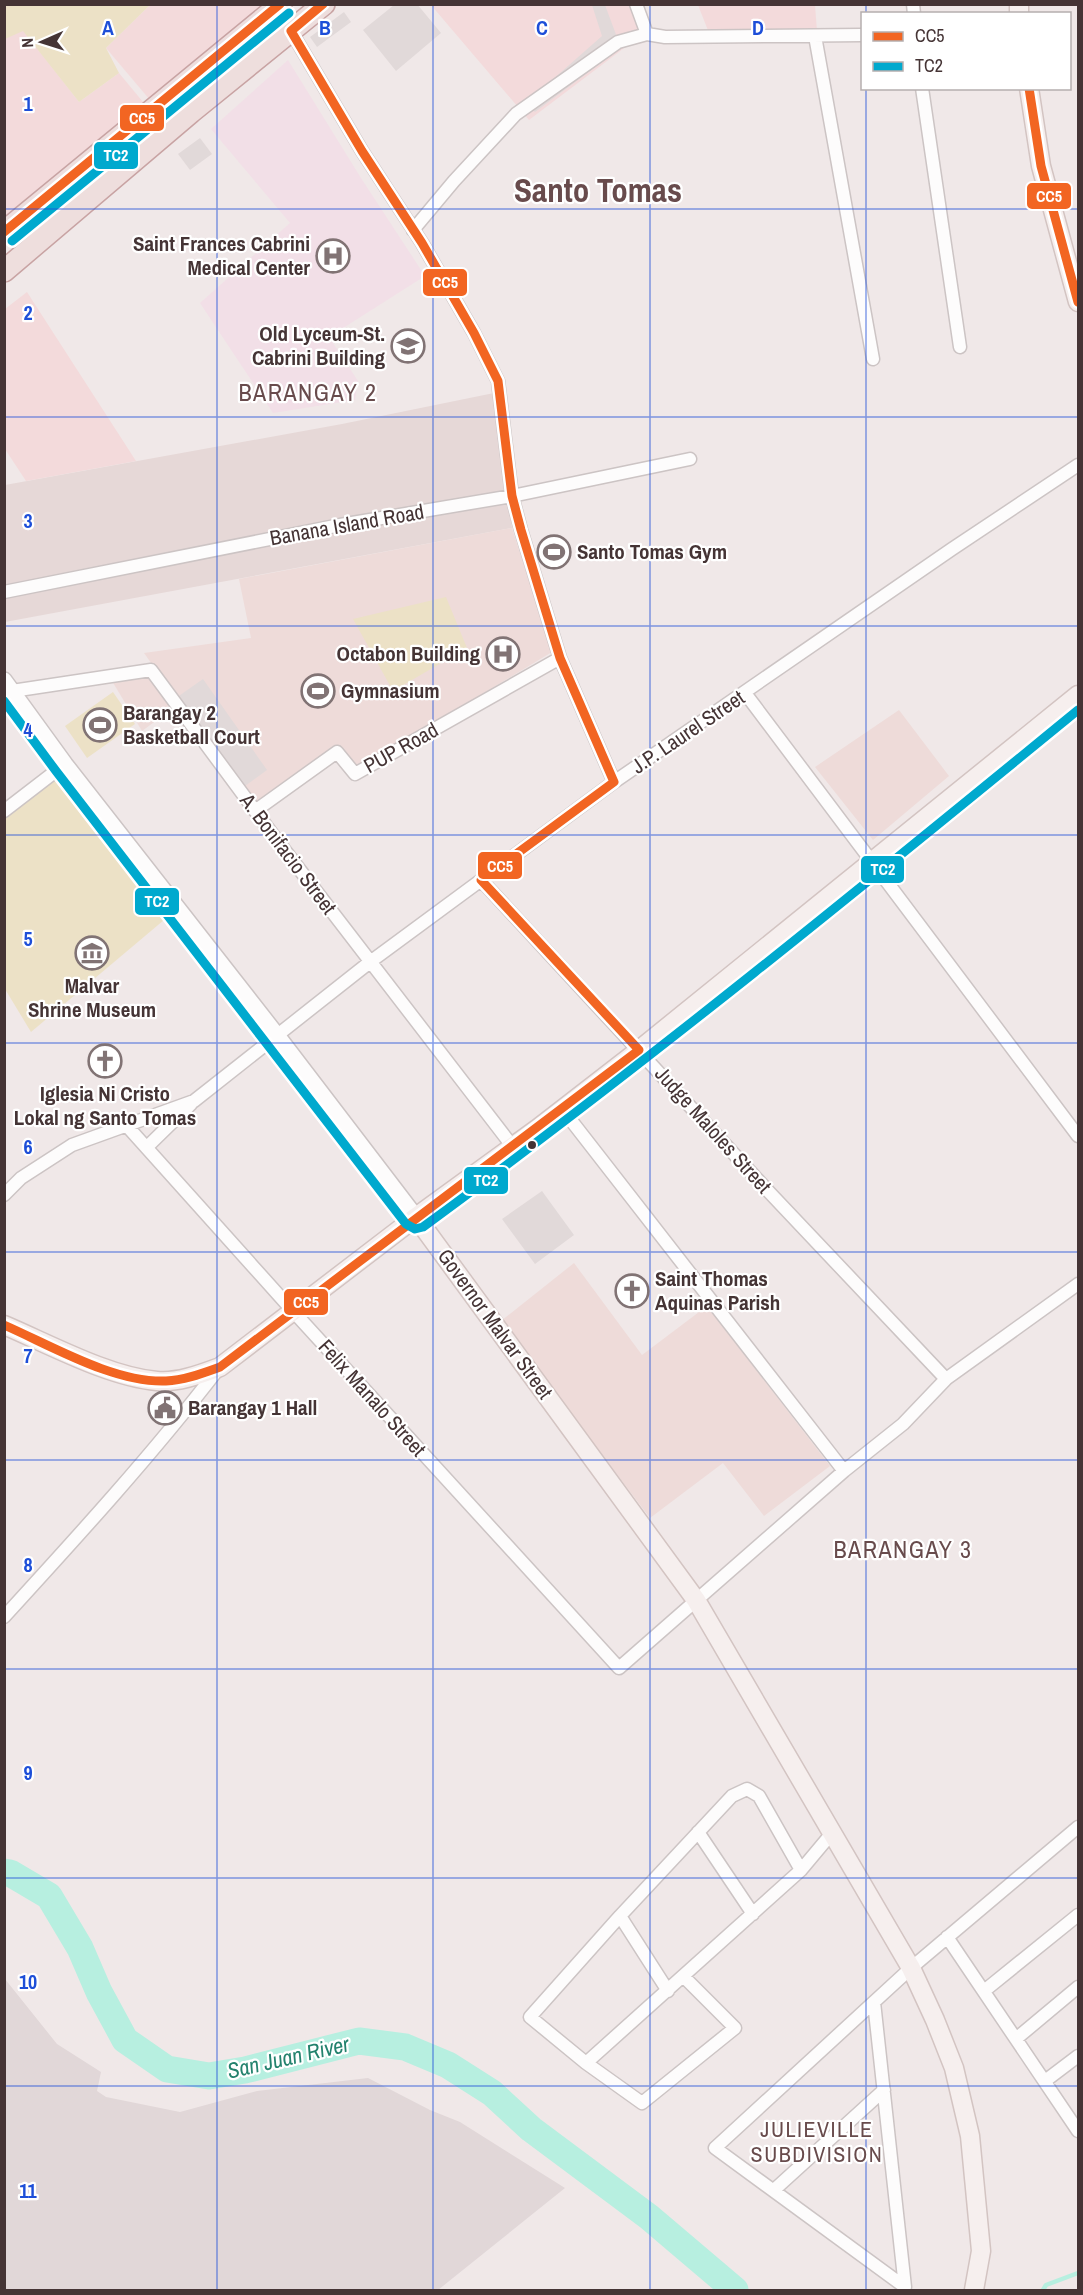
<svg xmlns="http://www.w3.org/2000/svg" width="1083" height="2295" viewBox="0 0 1083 2295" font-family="'Archivo Narrow',sans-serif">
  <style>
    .residential { fill: #e6d8d7 }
    .commercial { fill: #f3dadb }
    .industrial { fill: #e1d7d8 }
    .education { fill: #eedbd9 }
    .medical { fill: #f2dfe7 }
    .green { fill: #ece1c6 }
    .parking { fill: #e1d9d9 }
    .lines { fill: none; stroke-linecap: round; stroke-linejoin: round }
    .stream { stroke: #b7efe0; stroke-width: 4.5 }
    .river { stroke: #b7efe0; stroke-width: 27 }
    .minor-casing { stroke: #ccc4c4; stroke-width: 15 }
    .tertiary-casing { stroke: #ccc4c4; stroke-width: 18 }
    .secondary-casing { stroke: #d3c4c2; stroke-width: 21 }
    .trunk-casing { stroke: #c8a3a3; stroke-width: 24 }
    .minor { stroke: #fdfcfc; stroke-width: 12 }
    .tertiary { stroke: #fdfcfc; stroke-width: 15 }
    .secondary { stroke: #f6efee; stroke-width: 18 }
    .trunk { stroke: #eededd; stroke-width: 21 }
    .bus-1-casing { stroke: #fff; stroke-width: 14 }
    .bus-2-casing { stroke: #fff; stroke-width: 14 }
    .bus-1 { stroke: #f26522; stroke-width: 9 }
    .bus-2 { stroke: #00a9ce; stroke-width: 9 }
    .grid { fill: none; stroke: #1d4ed8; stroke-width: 1.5; stroke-opacity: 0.55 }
    .bus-dot { fill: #453435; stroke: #fff; stroke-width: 2 }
    .labels { text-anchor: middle; stroke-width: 4.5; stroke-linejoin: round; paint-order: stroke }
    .poi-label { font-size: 21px; font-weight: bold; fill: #453435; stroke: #fff; text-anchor: start }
    .street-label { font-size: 21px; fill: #453435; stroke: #fff }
    .water-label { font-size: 22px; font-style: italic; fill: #23826d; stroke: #fff }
    .neighbourhood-label { font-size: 22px; letter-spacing: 1.5px; fill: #684b4c; stroke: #fff }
    .quarter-label { font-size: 24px; letter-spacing: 1.5px; fill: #684b4c; stroke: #fff }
    .town-label { font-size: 33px; font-weight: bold; fill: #684b4c; stroke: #fff }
    .grid-label { font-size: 20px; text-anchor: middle; font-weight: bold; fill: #1d4ed8; stroke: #fff; stroke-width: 4.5; stroke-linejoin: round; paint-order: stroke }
    .line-badge { stroke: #fff; stroke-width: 2 }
    .badge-label { font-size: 16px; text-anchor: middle; font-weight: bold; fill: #fff }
  </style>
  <rect width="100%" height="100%" fill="#f0e8e8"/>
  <!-- residential -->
  <path class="residential" d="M494 393 512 528 5 622V485L342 424Z"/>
  <!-- commercial -->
  <path class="commercial" d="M150 5H262L150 100 106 48Z
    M431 5H632L644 33 529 120Z
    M698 5H815L817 31 709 33Z
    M23 30 79 102 119 73 143 102 5 216 4 39Z
    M27 292 36 306 136 461 26 481 5 449V309Z"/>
  <!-- industrial -->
  <path class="industrial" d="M5 1979 57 2044 101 2072 97 2091 106 2097 180 2112 257 2091 368 2078 430 2110 460 2122 565 2188 438 2290H5Z"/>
  <!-- education -->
  <path class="education" d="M512 528 552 652 355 771 338 750 256 806 241 789 144 653 251 638 239 579Z
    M148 674 172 709 142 731 112 681Z
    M899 710 949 776 873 840 815 767Z
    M574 1263 642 1355 707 1306 830 1466 764 1516 723 1463 650 1518 501 1321Z"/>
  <!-- medical -->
  <path class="medical" d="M288 60 361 178 425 276 329 337 358 381 355 400 273 413 200 303 290 223 211 129Z
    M487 654a16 16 0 1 1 32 0a16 16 0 1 1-32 0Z"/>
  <!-- green -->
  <path class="green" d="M4 5 5 4 150 5 106 48 119 73 79 102 23 31 5 39Z
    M446 597 467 648 393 691 353 619Z
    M113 692 135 724 87 758 65 726Z
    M54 780 164 920 31 1032 5 989V818Z"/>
  <!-- parking -->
  <path class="parking" d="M417 4 441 33 396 71 363 30 394 5Z
    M592 5H605L621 48 535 112 526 103 602 36Z
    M344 12 351 22 317 47 310 37Z
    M200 138 212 154 190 170 178 154Z
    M203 679 267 770 241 789 176 698Z
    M542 1191 574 1235 535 1264 502 1219Z"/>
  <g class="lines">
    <!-- stream -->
    <path class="stream" d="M1043 2290 1046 2285 1078 2273"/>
    <!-- river -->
    <path class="river" d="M4 1872 10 1873 49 1896 80 1948 99 1992 125 2040 167 2069 209 2076 245 2070 359 2041 405 2047 448 2065 492 2093 531 2129 649 2217 735 2290"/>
    <!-- minor casing -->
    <g class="minor-casing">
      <path id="minor" d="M636 4 647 34 665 37 862 35
        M913 4 914 14
        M275 10 291 31 362 151 422 243 474 333 498 381 512 496 521 530 560 658 614 782
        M815 36 873 359
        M922 88 960 347
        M413 230 454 181 516 114 618 42 647 34
        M4 592 340 525 512 496 690 459
        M12 691 151 670 273 835 513 1147
        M745 693 1078 1136
        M4 811 65 764
        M255 811 337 752 355 774 560 658
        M481 880 770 1193 946 1379
        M563 1110 844 1471
        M127 1126 292 1310 619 1668 844 1471 903 1424 946 1379 1078 1284
        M147 1147 191 1104
        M4 1195 21 1178 72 1145 194 1101 370 962 614 782 952 549 1078 465
        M4 1617C78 1536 152 1455 219 1368
        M698 1832 753 1914
        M620 1916 668 1991
        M947 1937 1078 2131
        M684 1977 735 2028 642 2103 586 2063 530 2017 620 1916 732 1796 747 1789 759 1796 801 1870
        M984 1991 1078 1915
        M874 2002 905 2287 715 2148 911 1968 1078 1827
        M1017 2038 1078 1987
        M586 2063 801 1870 832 1833
        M1045 2081 1078 2056
        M774 2190 884 2090"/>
    </g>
    <!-- tertiary casing -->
    <g class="tertiary-casing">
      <path id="tertiary" d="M4 680 65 764 277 1035 416 1217"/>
    </g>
    <!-- secondary casing -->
    <g class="secondary-casing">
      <path id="secondary" d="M1019 4V14
        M1029 88 1041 166 1078 302
        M416 1217 696 1600 911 1968 935 2020 954 2068 970 2136 981 2251 974 2290
        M4 1325C49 1344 109 1377 157 1381 178 1383 201 1374 220 1367L416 1217 537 1129 639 1050 1078 695"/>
    </g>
    <!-- trunk casing -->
    <g class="trunk-casing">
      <path id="trunk" d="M4 232 281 4
        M4 271 191 112 324 4"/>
    </g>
    <!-- minor -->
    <use href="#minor" class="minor"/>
    <!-- tertiary -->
    <use href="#tertiary" class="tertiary"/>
    <!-- secondary -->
    <use href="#secondary" class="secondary"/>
    <!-- trunk -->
    <use href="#trunk" class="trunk"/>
    <!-- bus-1 casing -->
    <g class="bus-1-casing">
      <path id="bus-1" d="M1029 88 1041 166 1078 302
        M4 232 280 4
        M4 1325C52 1346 114 1383 166 1381 185 1380 203 1373 220 1367L639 1050 481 880 614 782 560 658 521 530 512 496 498 381 474 333 422 243 362 151 291 31 323 4"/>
    </g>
    <!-- bus-2 casing -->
    <g class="bus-2-casing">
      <path id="bus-2" d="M12 241 289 13
        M4 701 56 771 406 1224 415 1229 423 1227C648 1062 863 886 1078 710"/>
    </g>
    <!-- bus-1 -->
    <use href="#bus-1" class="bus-1"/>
    <!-- bus-2 -->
    <use href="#bus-2" class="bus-2"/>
  </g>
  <!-- grid -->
  <path class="grid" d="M217 4V2290M433 4V2290M650 4V2290M866 4V14M866 88V2290M4 209H1078M4 417H1078M4 626H1078M4 835H1078M4 1043H1078M4 1252H1078M4 1460H1078M4 1669H1078M4 1878H1078M4 2086H1078"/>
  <!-- icons -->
  <defs>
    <g id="hospital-ring" transform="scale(1.725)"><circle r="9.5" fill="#fff" stroke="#817374" stroke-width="1.5"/><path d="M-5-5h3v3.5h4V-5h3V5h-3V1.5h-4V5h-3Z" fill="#817374"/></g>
    <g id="university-ring" transform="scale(1.725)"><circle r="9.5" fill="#fff" stroke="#817374" stroke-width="1.5"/><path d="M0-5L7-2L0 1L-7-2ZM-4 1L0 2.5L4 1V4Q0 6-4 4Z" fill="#817374"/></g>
    <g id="stadium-ring" transform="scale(1.725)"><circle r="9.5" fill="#fff" stroke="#817374" stroke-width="1.5"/><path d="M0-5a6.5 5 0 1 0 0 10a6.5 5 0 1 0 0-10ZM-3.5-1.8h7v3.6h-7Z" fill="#817374"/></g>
    <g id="museum-ring" transform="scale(1.725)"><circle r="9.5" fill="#fff" stroke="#817374" stroke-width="1.5"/><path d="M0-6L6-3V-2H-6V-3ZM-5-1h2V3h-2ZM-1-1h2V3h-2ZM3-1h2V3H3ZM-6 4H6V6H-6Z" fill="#817374"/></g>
    <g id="church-ring" transform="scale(1.725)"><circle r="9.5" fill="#fff" stroke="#817374" stroke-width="1.5"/><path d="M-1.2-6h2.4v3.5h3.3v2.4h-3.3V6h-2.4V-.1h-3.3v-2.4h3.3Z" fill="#817374"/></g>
    <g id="civic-ring" transform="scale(1.725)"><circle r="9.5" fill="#fff" stroke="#817374" stroke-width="1.5"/><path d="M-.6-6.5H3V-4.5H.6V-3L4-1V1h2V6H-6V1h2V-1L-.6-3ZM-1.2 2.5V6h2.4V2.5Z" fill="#817374"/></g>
  </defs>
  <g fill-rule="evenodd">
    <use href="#hospital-ring" x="333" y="256"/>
    <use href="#university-ring" x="408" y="346"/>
    <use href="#stadium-ring" x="554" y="552"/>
    <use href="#hospital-ring" x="503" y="654"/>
    <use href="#stadium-ring" x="318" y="691"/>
    <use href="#stadium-ring" x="100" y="725"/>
    <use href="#museum-ring" x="92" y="953"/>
    <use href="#church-ring" x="105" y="1061"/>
    <use href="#church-ring" x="632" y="1291"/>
    <use href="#civic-ring" x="165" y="1408"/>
  </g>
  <!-- markers -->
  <circle class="bus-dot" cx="532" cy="1145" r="5"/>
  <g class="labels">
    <!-- poi labels -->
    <g class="poi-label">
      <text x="310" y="251" text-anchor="end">Saint Frances Cabrini<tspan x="310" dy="24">Medical Center</tspan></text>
      <text x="385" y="341" text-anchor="end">Old Lyceum-St.<tspan x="385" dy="24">Cabrini Building</tspan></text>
      <text x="577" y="559">Santo Tomas Gym</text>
      <text x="480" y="661" text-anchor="end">Octabon Building</text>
      <text x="341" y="698">Gymnasium</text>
      <text x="123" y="720">Barangay 2<tspan x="123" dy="24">Basketball Court</tspan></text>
      <text x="92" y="993" text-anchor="middle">Malvar<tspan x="92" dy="24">Shrine Museum</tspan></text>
      <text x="105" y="1101" text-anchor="middle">Iglesia Ni Cristo<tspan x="105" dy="24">Lokal ng Santo Tomas</tspan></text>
      <text x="655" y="1286">Saint Thomas<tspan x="655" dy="24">Aquinas Parish</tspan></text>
      <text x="188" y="1415">Barangay 1 Hall</text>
    </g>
    <!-- street labels -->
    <g class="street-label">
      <text transform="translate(347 525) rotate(-10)" y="7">Banana Island Road</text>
      <text transform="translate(688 732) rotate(-34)" y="7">J.P. Laurel Street</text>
      <text transform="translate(401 748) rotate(-29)" y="7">PUP Road</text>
      <text transform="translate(288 854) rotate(53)" y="7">A. Bonifacio Street</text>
      <text transform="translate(713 1130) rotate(48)" y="7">Judge Maloles Street</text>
      <text transform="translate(495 1324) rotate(54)" y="7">Governor Malvar Street</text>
      <text transform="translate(372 1398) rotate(48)" y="7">Felix Manalo Street</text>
    </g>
    <!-- water labels -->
    <g class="water-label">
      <text transform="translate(288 2057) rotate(-13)" y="8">San Juan River</text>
    </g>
    <!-- neighbourhood labels -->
    <g class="neighbourhood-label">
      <text x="817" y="2137">JULIEVILLE<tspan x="817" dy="25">SUBDIVISION</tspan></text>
    </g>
    <!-- quarter labels -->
    <g class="quarter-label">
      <text x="308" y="401">BARANGAY 2</text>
      <text x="903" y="1558">BARANGAY 3</text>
    </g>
    <!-- town labels -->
    <g class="town-label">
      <text x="598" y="202">Santo Tomas</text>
    </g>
  </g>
  <g class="grid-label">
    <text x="108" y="35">A</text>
    <text x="325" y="35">B</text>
    <text x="542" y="35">C</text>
    <text x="758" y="35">D</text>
    <text x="28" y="111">1</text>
    <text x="28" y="320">2</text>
    <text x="28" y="528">3</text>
    <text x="28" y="737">4</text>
    <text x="28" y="946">5</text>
    <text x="28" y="1154">6</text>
    <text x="28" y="1363">7</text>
    <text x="28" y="1572">8</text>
    <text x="28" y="1780">9</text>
    <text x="28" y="1989">10</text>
    <text x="28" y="2198">11</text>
  </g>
  <g class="line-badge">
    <rect x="119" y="104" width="46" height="28" rx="6" fill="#f26522"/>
    <rect x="93" y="141" width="46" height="29" rx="6" fill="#00a9ce"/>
    <rect x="1026" y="182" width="46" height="28" rx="6" fill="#f26522"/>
    <rect x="422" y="268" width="46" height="29" rx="6" fill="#f26522"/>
    <rect x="477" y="851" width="46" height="29" rx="6" fill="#f26522"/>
    <rect x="860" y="855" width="45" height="29" rx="6" fill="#00a9ce"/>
    <rect x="134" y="887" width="46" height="29" rx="6" fill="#00a9ce"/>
    <rect x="463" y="1166" width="46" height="29" rx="6" fill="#00a9ce"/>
    <rect x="283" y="1288" width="46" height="28" rx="6" fill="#f26522"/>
  </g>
  <g class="badge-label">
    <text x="142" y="124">CC5</text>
    <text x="116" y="161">TC2</text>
    <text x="1049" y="202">CC5</text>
    <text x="445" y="288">CC5</text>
    <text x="500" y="872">CC5</text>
    <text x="883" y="875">TC2</text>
    <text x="157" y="907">TC2</text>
    <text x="486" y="1186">TC2</text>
    <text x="306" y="1308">CC5</text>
  </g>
  <!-- border -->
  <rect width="1083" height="2295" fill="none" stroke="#453435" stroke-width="12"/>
  <!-- legend -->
  <rect x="861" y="12" width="210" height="78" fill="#ffffff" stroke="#b5aeae" stroke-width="1.5"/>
  <rect x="873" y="32" width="30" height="9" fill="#f26522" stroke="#b5aeae" stroke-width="1.5"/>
  <text x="915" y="42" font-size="18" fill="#453435">CC5</text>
  <rect x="873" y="62" width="30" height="9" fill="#00a9ce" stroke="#b5aeae" stroke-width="1.5"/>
  <text x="915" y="72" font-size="18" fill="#453435">TC2</text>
  <!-- north arrow -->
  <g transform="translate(42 42) rotate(267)" stroke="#ffffff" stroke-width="4.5" paint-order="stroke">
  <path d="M0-4.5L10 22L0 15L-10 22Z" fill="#453435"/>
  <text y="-9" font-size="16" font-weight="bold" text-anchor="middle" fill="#453435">N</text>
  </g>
</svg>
